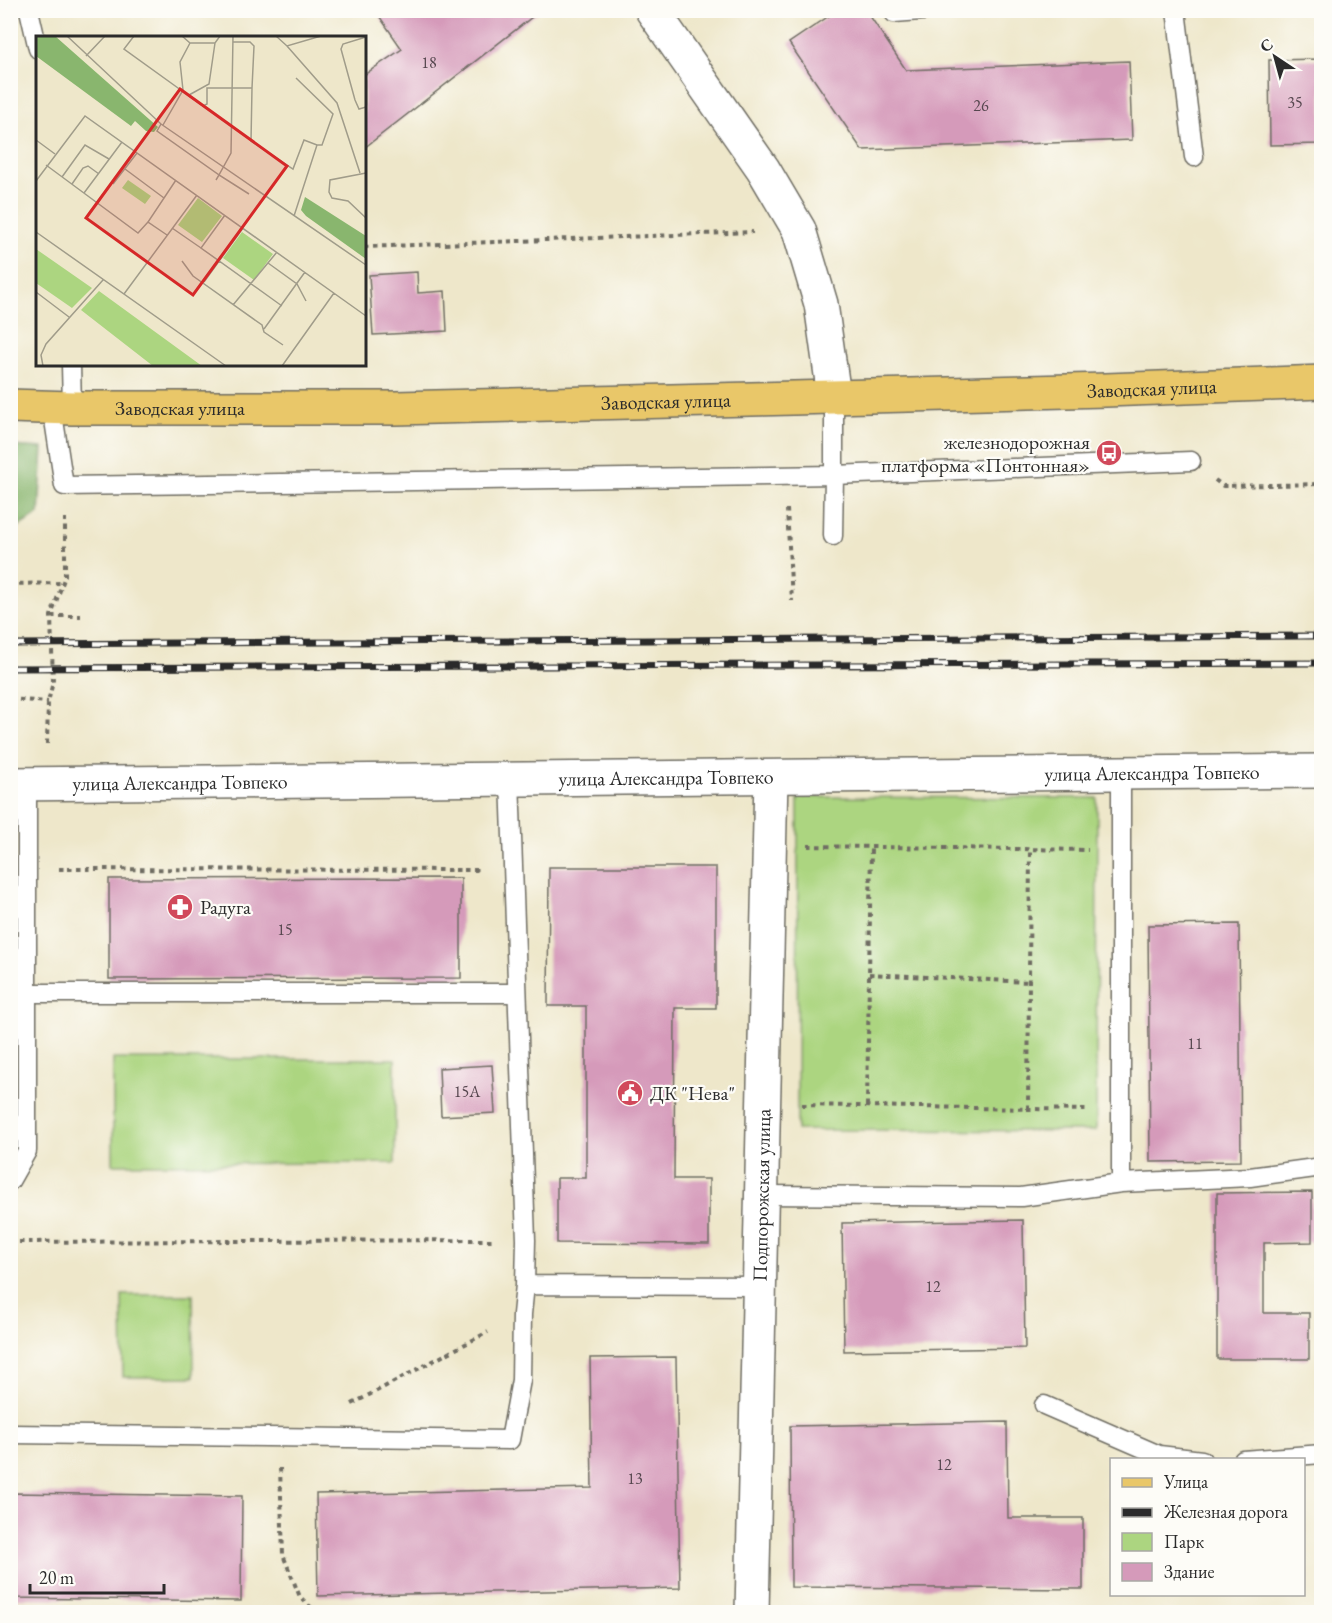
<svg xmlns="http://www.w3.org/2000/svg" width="1332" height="1623" viewBox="0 0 1332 1623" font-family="'EB Garamond',serif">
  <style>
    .green { fill: #acd580; stroke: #6c8056; stroke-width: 1.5 }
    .forest { fill: #89b66e; stroke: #5a704c; stroke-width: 1.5 }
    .building { fill: #d59aba }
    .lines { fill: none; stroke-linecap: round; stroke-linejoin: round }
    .service-casing { stroke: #6f6d63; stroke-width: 21 }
    .minor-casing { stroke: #6f6d63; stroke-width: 36 }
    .primary-casing { stroke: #6f6d63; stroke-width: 36 }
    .path { stroke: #6f6d63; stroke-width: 4; stroke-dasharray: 4.5 4.5; stroke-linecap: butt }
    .service { stroke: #fff; stroke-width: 18 }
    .minor { stroke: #fff; stroke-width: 33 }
    .primary { stroke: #e9c769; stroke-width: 33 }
    .rail-casing { stroke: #2b2b2b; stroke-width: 7 }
    .rail { stroke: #fdfcf7; stroke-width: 4.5; stroke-dasharray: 14; stroke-linecap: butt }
    .labels { text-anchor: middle; stroke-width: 4.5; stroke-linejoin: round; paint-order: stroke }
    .number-label { font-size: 16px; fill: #56474f }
    .street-label { font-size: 20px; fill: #2b2b2b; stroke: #fdfcf7 }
    .poi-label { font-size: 20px; fill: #2b2b2b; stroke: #fdfcf7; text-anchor: start }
    .inset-road { fill: none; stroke: #a09c8a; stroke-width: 1.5 }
    .view { fill: #d62828; fill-opacity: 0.15; stroke: #d62828; stroke-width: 3 }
    .inset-edge { fill: none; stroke: #2b2b2b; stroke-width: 3 }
  </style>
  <rect width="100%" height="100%" fill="#fdfcf7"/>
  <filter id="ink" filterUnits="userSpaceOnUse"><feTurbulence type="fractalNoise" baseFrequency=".0167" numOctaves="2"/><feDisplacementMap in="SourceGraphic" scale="12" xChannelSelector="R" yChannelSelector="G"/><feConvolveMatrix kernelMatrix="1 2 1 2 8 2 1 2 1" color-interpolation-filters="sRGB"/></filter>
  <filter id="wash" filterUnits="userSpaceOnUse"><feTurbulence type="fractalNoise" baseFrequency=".008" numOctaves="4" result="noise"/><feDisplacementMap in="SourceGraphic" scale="24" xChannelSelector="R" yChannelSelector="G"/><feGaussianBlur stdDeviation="1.35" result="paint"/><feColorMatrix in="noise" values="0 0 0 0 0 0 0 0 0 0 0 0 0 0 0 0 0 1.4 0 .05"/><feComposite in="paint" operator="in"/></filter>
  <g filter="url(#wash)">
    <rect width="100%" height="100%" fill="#eee7ca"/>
    <!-- green -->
    <path class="green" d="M798 797 1097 798 1096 1131 797 1130Z
      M113 1059H395V1163L113 1164Z
      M122 1295H193L194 1377H123Z"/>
    <!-- forest -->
    <path class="forest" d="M10 446 43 448 39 514 11 531Z"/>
    <g id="blocks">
      <!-- building -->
      <path class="building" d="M375 10H541L364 148V75L402 49Z
        M838 10H866L906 70 1129 61 1132 140 862 150 789 43Z
        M1322 59V144L1270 145 1269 60Z
        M417 272 418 293 445 291 447 331 373 335 369 275Z
        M549 867H716V1008H675L674 1179H709V1244L557 1243V1178H586V1006H548Z
        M461 878V978L109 979V879Z
        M1239 924 1241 1161 1150 1162 1148 925Z
        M492 1065 495 1113 441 1116 439 1068Z
        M1312 1192V1242L1264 1243V1313H1309V1359H1217V1193Z
        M1023 1220 1025 1348 844 1351 842 1223Z
        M676 1357 680 1588 318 1596 316 1494 592 1488 590 1358Z
        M1007 1422 1008 1518H1083V1589L791 1587 790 1426Z
        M10 1493 242 1496 241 1601 10 1598Z"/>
    </g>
  </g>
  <g filter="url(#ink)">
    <use href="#blocks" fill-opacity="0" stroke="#6f6d63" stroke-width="1.5"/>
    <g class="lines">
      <!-- service casing -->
      <g class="service-casing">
        <path id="service" d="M29 10 38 49
          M892 10 894 13 934 10
          M1176 10 1194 157
          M71 364 72 408
          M834 396V475L1191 461
          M52 407 64 486 834 475 833 536
          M1121 773V1183L1250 1177 1322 1167
          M510 779 526 1240 525 1285 760 1286
          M27 993H516
          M10 1181 27 1151V784
          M763 1195 1021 1197 1121 1183
          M1044 1405 1159 1455 1202 1460
          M10 1434 510 1440 521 1380 522 1314 525 1285
          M1243 1460 1322 1454"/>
      </g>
      <!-- minor casing -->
      <g class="minor-casing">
        <g id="minor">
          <path d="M652 10 763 169 799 230 821 304 834 396"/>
          <path id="s1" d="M10 784 1322 771"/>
          <path id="s2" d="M752 1612 771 777"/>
        </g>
      </g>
      <!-- primary casing -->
      <g class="primary-casing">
        <g id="primary">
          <path id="s3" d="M10 406 72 408H396L1106 390 1322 382"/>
        </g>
      </g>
      <!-- path -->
      <path class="path" d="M364 247 753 232
        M1215 480 1223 486 1322 484
        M787 509 792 601
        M10 584 63 583
        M51 616H81
        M10 699 48 702
        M47 744 48 702 53 682 51 616 65 576V518
        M808 846 1088 850
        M59 869 481 870
        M869 974 1029 982
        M802 1105 1088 1110
        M867 1106 871 847
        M1028 1109 1030 849
        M10 1242 493 1240
        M352 1404 488 1332
        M280 1468 283 1555 300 1597 316 1612"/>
      <!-- service -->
      <use href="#service" class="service"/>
      <!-- minor -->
      <use href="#minor" class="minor"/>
      <!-- primary -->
      <use href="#primary" class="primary"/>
      <!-- rail casing -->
      <g class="rail-casing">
        <path id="rail" d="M10 644 1322 636
          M10 668 1322 663"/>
      </g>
      <!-- rail -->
      <use href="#rail" class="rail"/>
    </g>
  </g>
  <!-- icons -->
  <defs>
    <g id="bus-disc" transform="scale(1.35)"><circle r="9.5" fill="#d1495b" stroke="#fdfcf7"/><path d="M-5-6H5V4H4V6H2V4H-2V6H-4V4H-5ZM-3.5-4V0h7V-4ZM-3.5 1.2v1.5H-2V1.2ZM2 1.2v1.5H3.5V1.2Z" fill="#fff"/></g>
    <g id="pharmacy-disc" transform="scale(1.35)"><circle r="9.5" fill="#d1495b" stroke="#fdfcf7"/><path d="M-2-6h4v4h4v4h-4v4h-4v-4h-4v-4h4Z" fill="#fff"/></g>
    <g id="civic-disc" transform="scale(1.35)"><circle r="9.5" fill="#d1495b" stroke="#fdfcf7"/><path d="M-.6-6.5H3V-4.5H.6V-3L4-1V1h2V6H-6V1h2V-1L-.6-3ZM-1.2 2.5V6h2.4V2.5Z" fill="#fff"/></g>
  </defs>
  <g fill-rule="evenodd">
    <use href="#bus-disc" x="1109" y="453"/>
    <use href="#pharmacy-disc" x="180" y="907"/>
    <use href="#civic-disc" x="630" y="1093"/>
  </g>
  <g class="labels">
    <!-- number labels -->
    <g class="number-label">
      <text x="429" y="68">18</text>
      <text x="1295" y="108">35</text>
      <text x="981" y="111">26</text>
      <text x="285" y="935">15</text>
      <text x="1195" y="1049">11</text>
      <text x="467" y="1097">15А</text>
      <text x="933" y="1292">12</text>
      <text x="944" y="1470">12</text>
      <text x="635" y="1484">13</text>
    </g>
    <!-- street labels -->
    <g class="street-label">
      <text dy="7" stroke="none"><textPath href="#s3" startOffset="1142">Заводская улица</textPath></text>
      <text dy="7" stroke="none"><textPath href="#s3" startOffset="656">Заводская улица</textPath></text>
      <text dy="7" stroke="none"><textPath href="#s3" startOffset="170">Заводская улица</textPath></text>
      <text dy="7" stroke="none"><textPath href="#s1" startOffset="1142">улица Александра Товпеко</textPath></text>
      <text dy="7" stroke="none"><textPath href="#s1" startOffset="656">улица Александра Товпеко</textPath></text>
      <text dy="7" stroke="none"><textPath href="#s1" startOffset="170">улица Александра Товпеко</textPath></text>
      <text dy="7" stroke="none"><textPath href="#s2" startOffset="417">Подпорожская улица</textPath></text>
    </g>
    <!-- poi labels -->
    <g class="poi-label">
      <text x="1090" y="449" text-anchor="end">железнодорожная<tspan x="1090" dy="23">платформа «Понтонная»</tspan></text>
      <text x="200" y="914">Радуга</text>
      <text x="650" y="1100">ДК "Нева"</text>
    </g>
  </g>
  <!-- overview -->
  <g transform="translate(36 36)">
    <rect width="330" height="330" fill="#eee7ca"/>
    <path d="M92 144 115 160 109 168 86 152ZM162 162 186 180 166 206 142 189ZM206 196 237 218 218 244 187 222ZM0 213 56 252 36 272 0 247ZM63 255 166 330H117L45 274Z" fill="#acd580"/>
    <path d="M0 0H19L122 91 118 96 110 95 99 85 95 90 0 20ZM269 161 330 200V223L270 180 265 174Z" fill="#89b66e"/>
    <path class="inset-road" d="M31 0 125 88 330 229M98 0 88 13 167 70 171 68V52H216L215 105 257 133 268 104 281 109 258 180M146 0 154 7H179L184 0H197M197 0 195 117 183 139 213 158M240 0 251 10 285 0M330 1 307 8 305 13 319 64 323 73 330 71M197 6H214L218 10 216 52M251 10 301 67 324 137M50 20 69 0M260 42 297 78 286 109H281M153 59 173 48 179 7M125 88 121 95 183 139 180 144M127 89 147 54 144 26 154 7M0 104 19 118M10 129 102 197 112 186M89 133 128 162M330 137 294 144 293 156 296 162 312 165 330 182M26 141 49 109 73 123M0 145 49 80 330 280M36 148 47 132 52 130 63 138M77 148 101 117M48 157 86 106M189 179 165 212 246 270M136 192 165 212M0 196 190 330M131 199 112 186 140 144M146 225 157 240 226 289 228 296 247 309M232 227 261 248 270 265M168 246 207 192M0 256 33 281M88 258 161 159M197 269 241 216M228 293 269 236M7 330 5 319 10 308 67 244M246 330 298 257"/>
    <path class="view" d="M144 53 251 130 157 259 50 182Z"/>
    <rect width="330" height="330" class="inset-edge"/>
  </g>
  <!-- margin -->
  <rect width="1332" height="1623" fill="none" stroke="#fdfcf7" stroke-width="36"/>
  <!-- legend -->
  <rect x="1110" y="1458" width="195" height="138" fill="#fdfcf7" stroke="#a9a8a5" stroke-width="1.5"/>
  <rect x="1122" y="1478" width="30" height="9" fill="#e9c769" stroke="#a9a8a5" stroke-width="1.5"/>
  <text x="1164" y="1488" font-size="18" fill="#2b2b2b">Улица</text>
  <rect x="1122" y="1508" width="30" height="9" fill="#2b2b2b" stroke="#a9a8a5" stroke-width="1.5"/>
  <text x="1164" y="1518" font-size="18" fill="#2b2b2b">Железная дорога</text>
  <rect x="1122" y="1533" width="30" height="18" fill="#acd580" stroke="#a9a8a5" stroke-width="1.5"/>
  <text x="1164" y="1548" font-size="18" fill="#2b2b2b">Парк</text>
  <rect x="1122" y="1563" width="30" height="18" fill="#d59aba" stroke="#a9a8a5" stroke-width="1.5"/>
  <text x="1164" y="1578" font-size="18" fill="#2b2b2b">Здание</text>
  <!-- north arrow -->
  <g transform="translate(1275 57) rotate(324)" stroke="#fdfcf7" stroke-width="4.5" paint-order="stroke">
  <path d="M0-4.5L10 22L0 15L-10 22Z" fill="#2b2b2b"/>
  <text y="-9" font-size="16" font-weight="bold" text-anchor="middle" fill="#2b2b2b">С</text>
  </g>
  <!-- scale -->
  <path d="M30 1584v9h134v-9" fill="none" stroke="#2b2b2b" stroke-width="3"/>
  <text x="39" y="1584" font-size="18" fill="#2b2b2b" stroke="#fdfcf7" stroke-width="4.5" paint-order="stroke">20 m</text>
</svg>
